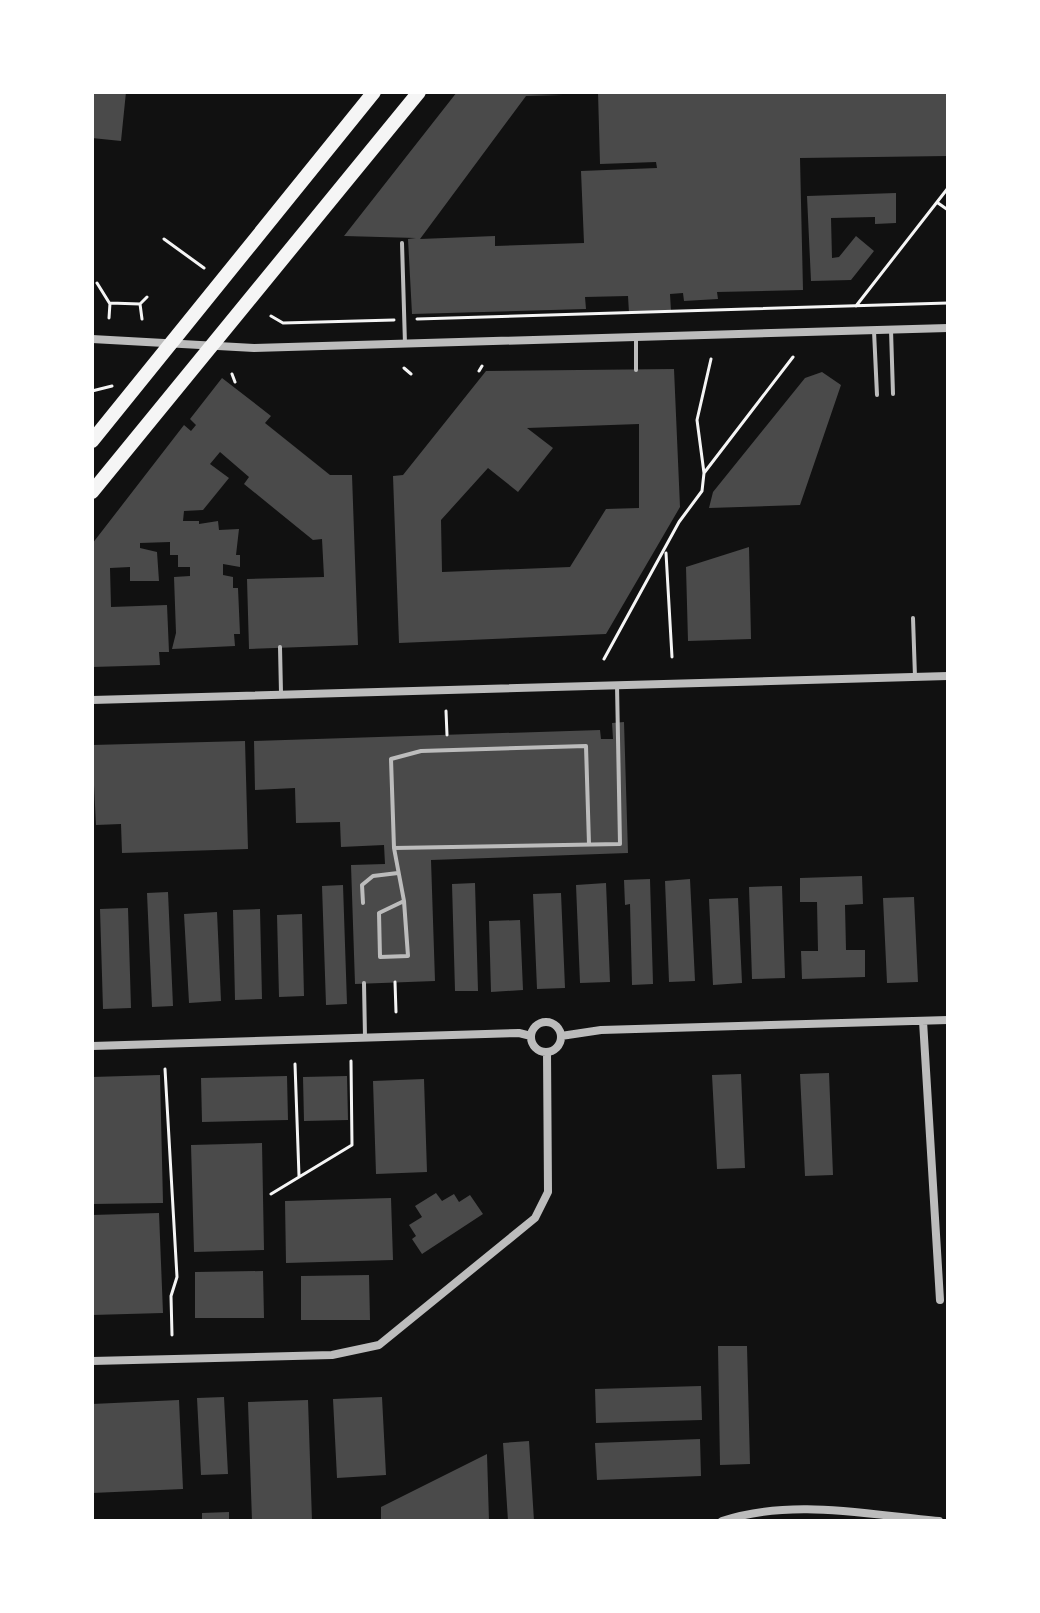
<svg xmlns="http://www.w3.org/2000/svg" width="1040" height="1613" viewBox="0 0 1040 1613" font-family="'Golos Text',sans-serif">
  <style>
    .building { fill: #4a4a4a; fill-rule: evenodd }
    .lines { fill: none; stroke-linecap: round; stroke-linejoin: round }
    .path { stroke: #f5f5f5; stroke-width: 3 }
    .service { stroke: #bcbcbc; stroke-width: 4 }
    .minor { stroke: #bcbcbc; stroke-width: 8 }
    .trunk { stroke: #f5f5f5; stroke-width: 14 }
  </style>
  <rect width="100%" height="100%" fill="#111"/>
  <!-- building -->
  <path class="building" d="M92 92H126L121 141 92 138Z
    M457 92 563 95 526 96 420 239 495 236V246L584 243 581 171 657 168 656 162 600 164 598 92H948V156L800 158 803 290 717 292 718 299 684 301 683 293 670 294 671 311 629 313 628 296 585 297 586 309 412 314 408 239 416 238 344 236Z
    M896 193V223L875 224V217L831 218 832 258 839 257 856 236 874 251 851 280 811 281 807 196Z
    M674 369 680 507 606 634 399 643 393 476 403 475 486 371ZM639 424V508L606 509 570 567 442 572 441 520 488 468 518 492 553 448 527 428Z
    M822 372 841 385 800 505 709 508 713 492 805 378Z
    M222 378 271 416 265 423 330 475H352L358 645 249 649 247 579 324 577 322 539 313 540 244 484 249 477 220 452 210 464 229 478 203 510 184 511 183 521H199V524L218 521 219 530 239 529 236 555H240V567L223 564V575L233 577V588H238L240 634H234L235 646 172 649 176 633 174 577 190 576V567H178V555H170V542L140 543V548L157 552 159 581H130V567L110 568 111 607 167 605 169 652H159L160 665 92 667V544L184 425 191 431 196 425 190 419Z
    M749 547 751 639 688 641 686 567Z
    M624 722 628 853 431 860 435 981 355 984 351 865 385 864 384 845 341 847 340 822 296 823 295 788 255 790 254 741 600 730 601 739H613L612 723Z
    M245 741 248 849 122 853 121 824 96 825 92 745Z
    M862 876 863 904 845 905 846 950H865V977L802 979 801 951H818L817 902H800V878Z
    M650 879 653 984 632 985 630 904 625 905 624 880Z
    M690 879 695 981 669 982 665 881Z
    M475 883 478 991H455L452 884Z
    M606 883 610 982 580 983 576 885Z
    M343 885 347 1004 326 1005 322 886Z
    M782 886 785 978 752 979 749 887Z
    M168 892 173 1006 152 1007 147 893Z
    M561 893 565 988 537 989 533 894Z
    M914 897 918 982 887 983 883 898Z
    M738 898 742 983 713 985 709 899Z
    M128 908 131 1008 103 1009 100 909Z
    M260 909 262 999 235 1000 233 910Z
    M217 912 221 1001 189 1003 184 914Z
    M302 914 304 996 279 997 277 915Z
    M520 920 523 990 491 992 489 921Z
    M829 1073 833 1175 805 1176 800 1074Z
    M741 1074 745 1168 717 1169 712 1075Z
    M160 1075 163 1203 92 1204V1077Z
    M287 1076 288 1120 202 1122 201 1078Z
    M347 1076 348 1120 304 1121 303 1077Z
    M424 1079 427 1172 376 1174 373 1081Z
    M262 1143 264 1250 194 1252 191 1145Z
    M436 1193 442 1201 454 1194 459 1202 470 1195 483 1214 422 1254 412 1239 416 1236 409 1225 422 1217 415 1206Z
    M391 1198 393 1260 286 1263 285 1201Z
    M159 1213 163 1313 92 1315V1215Z
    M263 1271 264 1318H195V1272Z
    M369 1275 370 1320H301V1276Z
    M718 1346H747L750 1464 720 1465Z
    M701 1386 702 1420 596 1423 595 1389Z
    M224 1397 228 1474 201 1475 197 1398Z
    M382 1397 386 1475 337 1478 333 1399Z
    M179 1400 183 1489 92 1493V1404Z
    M308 1400 312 1521H252L248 1402Z
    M700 1439 701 1476 597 1480 595 1443Z
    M529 1441 534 1521H508L503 1443Z
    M487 1454 489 1521H381V1507Z
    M229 1512V1521H202V1513Z"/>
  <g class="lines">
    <!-- path -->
    <path class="path" d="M938 203 948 210
      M164 239 204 268
      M97 283 110 304
      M140 304 142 319
      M856 306 948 188
      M271 316 283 323 394 320
      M109 318 110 303 140 304 147 297
      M417 319 948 303
      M404 368 411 374
      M479 371 482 366
      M232 374 235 382
      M92 391 112 386
      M704 473 697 420 711 359
      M666 553 672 657
      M604 659 679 522 702 491 704 473 793 357
      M446 711 447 735
      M395 982 396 1012
      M295 1064 299 1176
      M165 1069 177 1277 171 1296 172 1335
      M271 1194 352 1145 351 1061"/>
    <!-- service -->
    <path class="service" d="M402 243 405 344
      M891 330 893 394
      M874 331 877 395
      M636 337V370
      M913 618 915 677
      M280 647 281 693
      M589 844 586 746 421 751 391 759 394 848 620 844 617 685
      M394 848 404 901 408 956 380 957 379 913 404 901
      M363 903 362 885 373 876 398 873
      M364 983 365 1037"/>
    <!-- minor -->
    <path class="minor" d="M92 339 254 348 948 328
      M92 700 948 676
      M923 1021 940 1300
      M531 1037a15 15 0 1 1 30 0a15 15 0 1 1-30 0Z
      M561 1036 601 1030 948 1020
      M92 1046 519 1033 531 1036
      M92 1361 332 1355 379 1345 535 1218 548 1192 547 1052
      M722 1521C792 1498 868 1515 939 1521"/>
    <!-- trunk -->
    <path class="trunk" d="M92 441 374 92
      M92 492 419 92"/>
  </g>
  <!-- border -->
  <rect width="1040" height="1613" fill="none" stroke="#ffffff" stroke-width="188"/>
</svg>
